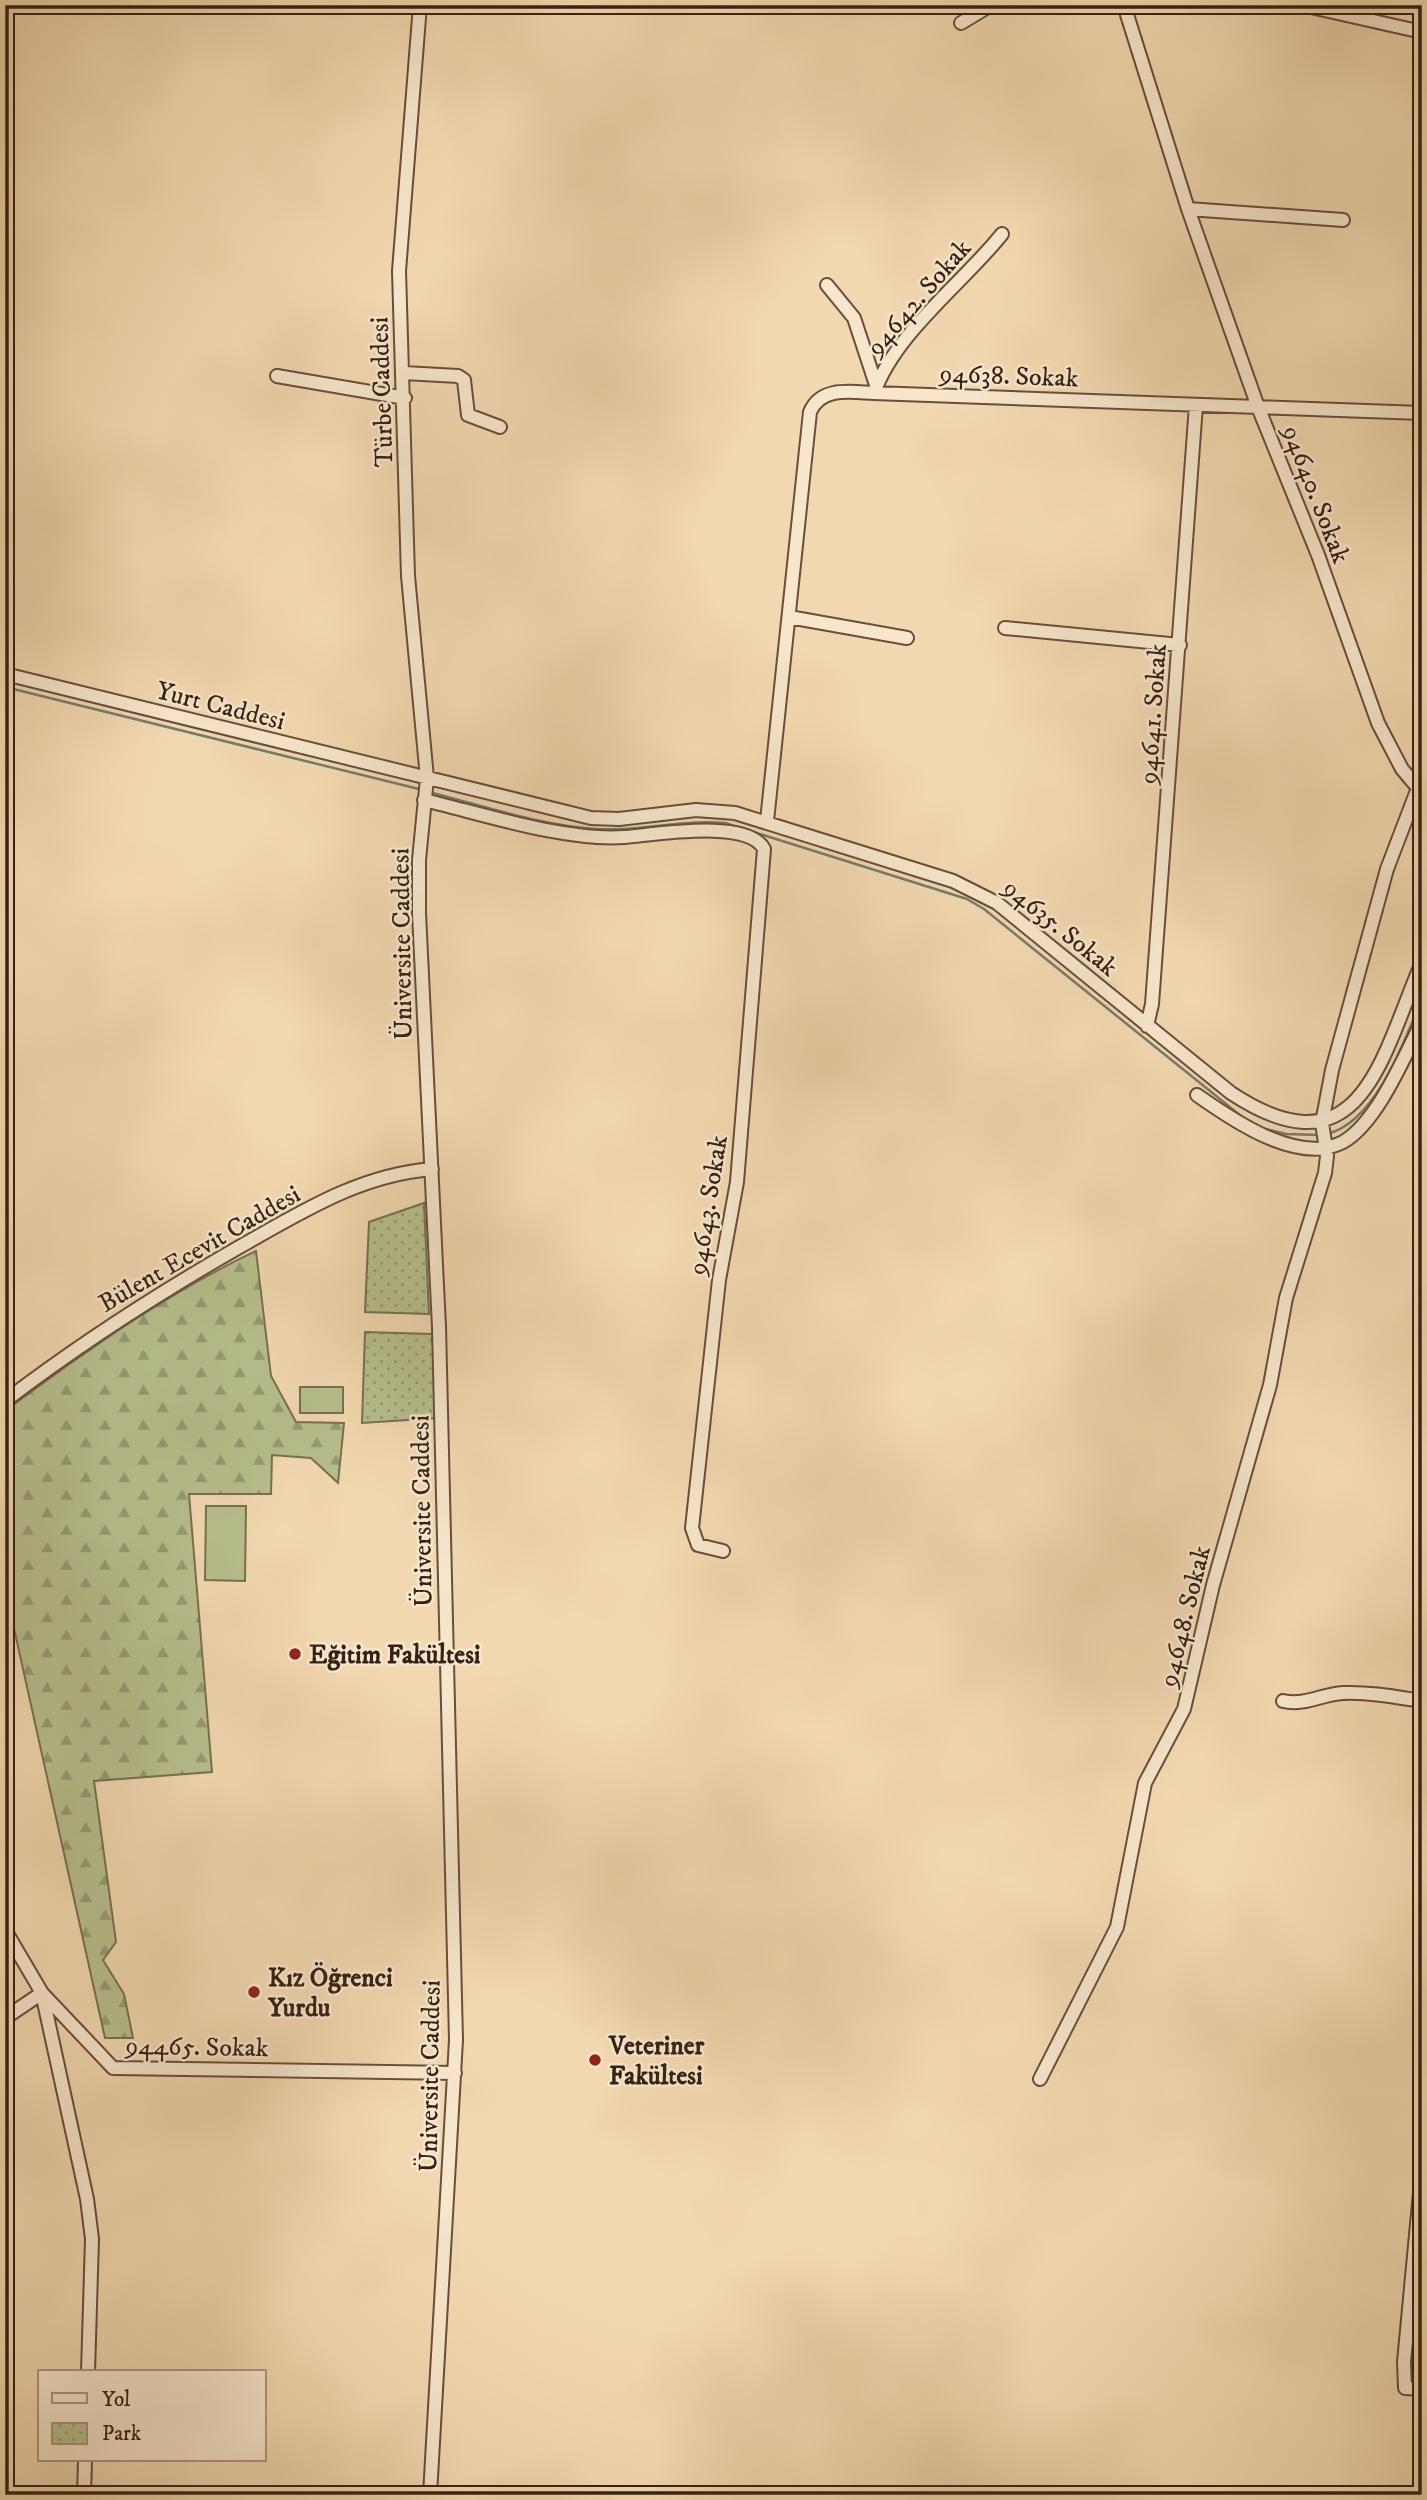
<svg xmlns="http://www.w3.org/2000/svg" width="1427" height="2500" viewBox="0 0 1427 2500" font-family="'IM FELL DW Pica',serif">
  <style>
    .grass { fill: #b7bf8e; stroke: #777051; stroke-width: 2 }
    .forest { fill: url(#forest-firs); stroke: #777051; stroke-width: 2 }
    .park { fill: url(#park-dots); stroke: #777051; stroke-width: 2 }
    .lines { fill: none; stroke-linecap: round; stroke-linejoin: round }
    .stream { stroke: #747d6d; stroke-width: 2.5 }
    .minor-casing { stroke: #664f3b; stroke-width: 16 }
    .minor { stroke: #f7e6cc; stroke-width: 12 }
    .poi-dot { fill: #8f2418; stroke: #f7e6cc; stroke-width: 2.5 }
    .labels { text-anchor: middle; stroke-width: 5; stroke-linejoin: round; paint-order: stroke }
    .street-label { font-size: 26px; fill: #372114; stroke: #f7e6cc }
    .poi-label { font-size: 26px; font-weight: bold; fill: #372114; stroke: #f7e6cc; text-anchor: start }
  </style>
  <defs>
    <pattern id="forest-firs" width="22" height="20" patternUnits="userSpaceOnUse" patternTransform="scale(1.75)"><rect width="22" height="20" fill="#b7bf8e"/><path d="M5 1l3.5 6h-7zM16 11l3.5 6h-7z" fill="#969b73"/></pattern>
    <pattern id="park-dots" width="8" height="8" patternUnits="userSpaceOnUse" patternTransform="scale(1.75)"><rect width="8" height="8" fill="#b7bf8e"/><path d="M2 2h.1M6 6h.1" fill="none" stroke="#969b73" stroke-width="1.8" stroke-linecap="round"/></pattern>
  </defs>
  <rect width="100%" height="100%" fill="#f2d8b0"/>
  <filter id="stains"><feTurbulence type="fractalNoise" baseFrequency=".00286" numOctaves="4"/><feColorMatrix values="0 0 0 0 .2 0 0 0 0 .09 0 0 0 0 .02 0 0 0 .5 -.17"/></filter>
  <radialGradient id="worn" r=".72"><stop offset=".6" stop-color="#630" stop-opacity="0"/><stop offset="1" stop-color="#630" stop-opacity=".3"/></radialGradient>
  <!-- grass -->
  <path class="grass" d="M300 1387H343V1413H300Z
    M206 1506H246L245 1581 205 1580Z"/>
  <!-- forest -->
  <path class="forest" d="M256 1251 271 1376 296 1422 344 1423 338 1483 311 1458 272 1455 271 1494H189L212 1772 94 1781 116 1942 103 1960 124 1994 133 2038H105L5 1588V1411C85 1352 165 1294 256 1251Z"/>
  <!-- park -->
  <path class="park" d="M424 1203 429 1314 365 1312 369 1222Z
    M365 1332 432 1334 438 1418 362 1423Z"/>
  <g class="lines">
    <!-- stream -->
    <path class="stream" d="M5 687 423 790
      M429 792C484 806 541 826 597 829 640 832 682 819 725 823L967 899 984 909 1246 1120
      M1261 1128 1286 1134 1320 1135
      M1327 1134C1376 1122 1405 1040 1422 998"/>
    <!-- minor casing -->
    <g class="minor-casing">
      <path id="minor" d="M420 5 399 271 408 576 427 778 419 860V913L439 1327 456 2040 430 2495
        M1302 5 1422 32
        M961 23 991 5
        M1188 209 1343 220
        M827 285 854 318 876 385
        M404 373 458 376 464 380 468 415 500 427
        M277 376 405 398
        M874 393C895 333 963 283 1002 234
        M789 617 907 638
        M1005 628 1180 645
        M5 674 591 818 619 819 696 810 735 813 953 881 997 903 1231 1093C1360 1178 1381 1059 1422 962
        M424 800C483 814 564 841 624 837 653 835 748 818 764 849L737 1182 719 1280 692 1528 698 1545 723 1551
        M767 821 810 412C821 386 851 392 874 393L1422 413
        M1147 1026 1152 1004 1196 405
        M1197 1095C1231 1119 1298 1166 1343 1142 1377 1123 1404 1057 1422 1022
        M5 1401C81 1343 159 1293 241 1246 303 1211 360 1175 432 1169
        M1283 1701C1305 1706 1322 1694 1343 1693 1370 1692 1396 1697 1422 1701
        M5 1930 42 1993 113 2068 455 2073
        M5 2018 42 1993 87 2199 92 2239 88 2372
        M1040 2079 1117 1927 1145 1783 1184 1709 1213 1585 1270 1385 1286 1298 1325 1173 1327 1156 1322 1123 1332 1070 1387 869 1418 788 1402 769 1378 723 1318 555 1258 407 1188 209 1124 5
        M1422 2171 1404 2362 1405 2388 1422 2389
        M84 2495 85 2460"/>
    </g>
    <!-- minor -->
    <use href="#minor" class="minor"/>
  </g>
  <!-- markers -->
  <g class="poi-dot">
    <circle cx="295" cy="1654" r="7"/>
    <circle cx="254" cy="1992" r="7"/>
    <circle cx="595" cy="2060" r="7"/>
  </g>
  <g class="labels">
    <!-- street labels -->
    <g class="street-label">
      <text transform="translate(918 297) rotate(-49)" y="9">94642. Sokak</text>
      <text transform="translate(1009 375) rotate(2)" y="9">94638. Sokak</text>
      <text transform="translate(381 392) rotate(-92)" y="9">Türbe Caddesi</text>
      <text transform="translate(1317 494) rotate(69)" y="9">94640. Sokak</text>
      <text transform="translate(221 705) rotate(14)" y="9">Yurt Caddesi</text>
      <text transform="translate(1152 714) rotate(-86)" y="9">94641. Sokak</text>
      <text transform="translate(1061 927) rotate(39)" y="9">94635. Sokak</text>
      <text transform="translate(401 944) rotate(-91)" y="9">Üniversite Caddesi</text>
      <text transform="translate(707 1205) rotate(-81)" y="9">94643. Sokak</text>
      <text transform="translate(199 1248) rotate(-30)" y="9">Bülent Ecevit Caddesi</text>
      <text transform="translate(421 1511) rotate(-91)" y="9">Üniversite Caddesi</text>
      <text transform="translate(1184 1616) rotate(-76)" y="9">94648. Sokak</text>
      <text transform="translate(197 2046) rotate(1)" y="9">94465. Sokak</text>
      <text transform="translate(429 2076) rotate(-89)" y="9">Üniversite Caddesi</text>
    </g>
    <!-- poi labels -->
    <g class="poi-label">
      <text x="309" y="1663">Eğitim Fakültesi</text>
      <text x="268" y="1986">Kız Öğrenci<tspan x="268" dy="30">Yurdu</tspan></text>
      <text x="609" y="2054">Veteriner<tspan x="609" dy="30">Fakültesi</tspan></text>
    </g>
  </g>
  <!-- margin -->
  <rect width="1427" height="2500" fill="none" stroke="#f2d8b0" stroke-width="28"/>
  <rect x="7" y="7" width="1413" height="2486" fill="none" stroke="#372114" stroke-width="3.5"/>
  <rect x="14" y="14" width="1399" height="2472" fill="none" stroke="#372114" stroke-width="2"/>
  <!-- legend -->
  <rect x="38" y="2370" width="228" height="91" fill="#f7e6cc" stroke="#aa9782" stroke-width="2"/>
  <rect x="52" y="2393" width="35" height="10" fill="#f7e6cc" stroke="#aa9782" stroke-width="2"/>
  <text x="102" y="2406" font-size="21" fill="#372114">Yol</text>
  <rect x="52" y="2423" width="35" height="21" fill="url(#park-dots)" stroke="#aa9782" stroke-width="2"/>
  <text x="102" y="2440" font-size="21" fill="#372114">Park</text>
  <rect width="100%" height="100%" filter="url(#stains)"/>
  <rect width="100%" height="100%" fill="url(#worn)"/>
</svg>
